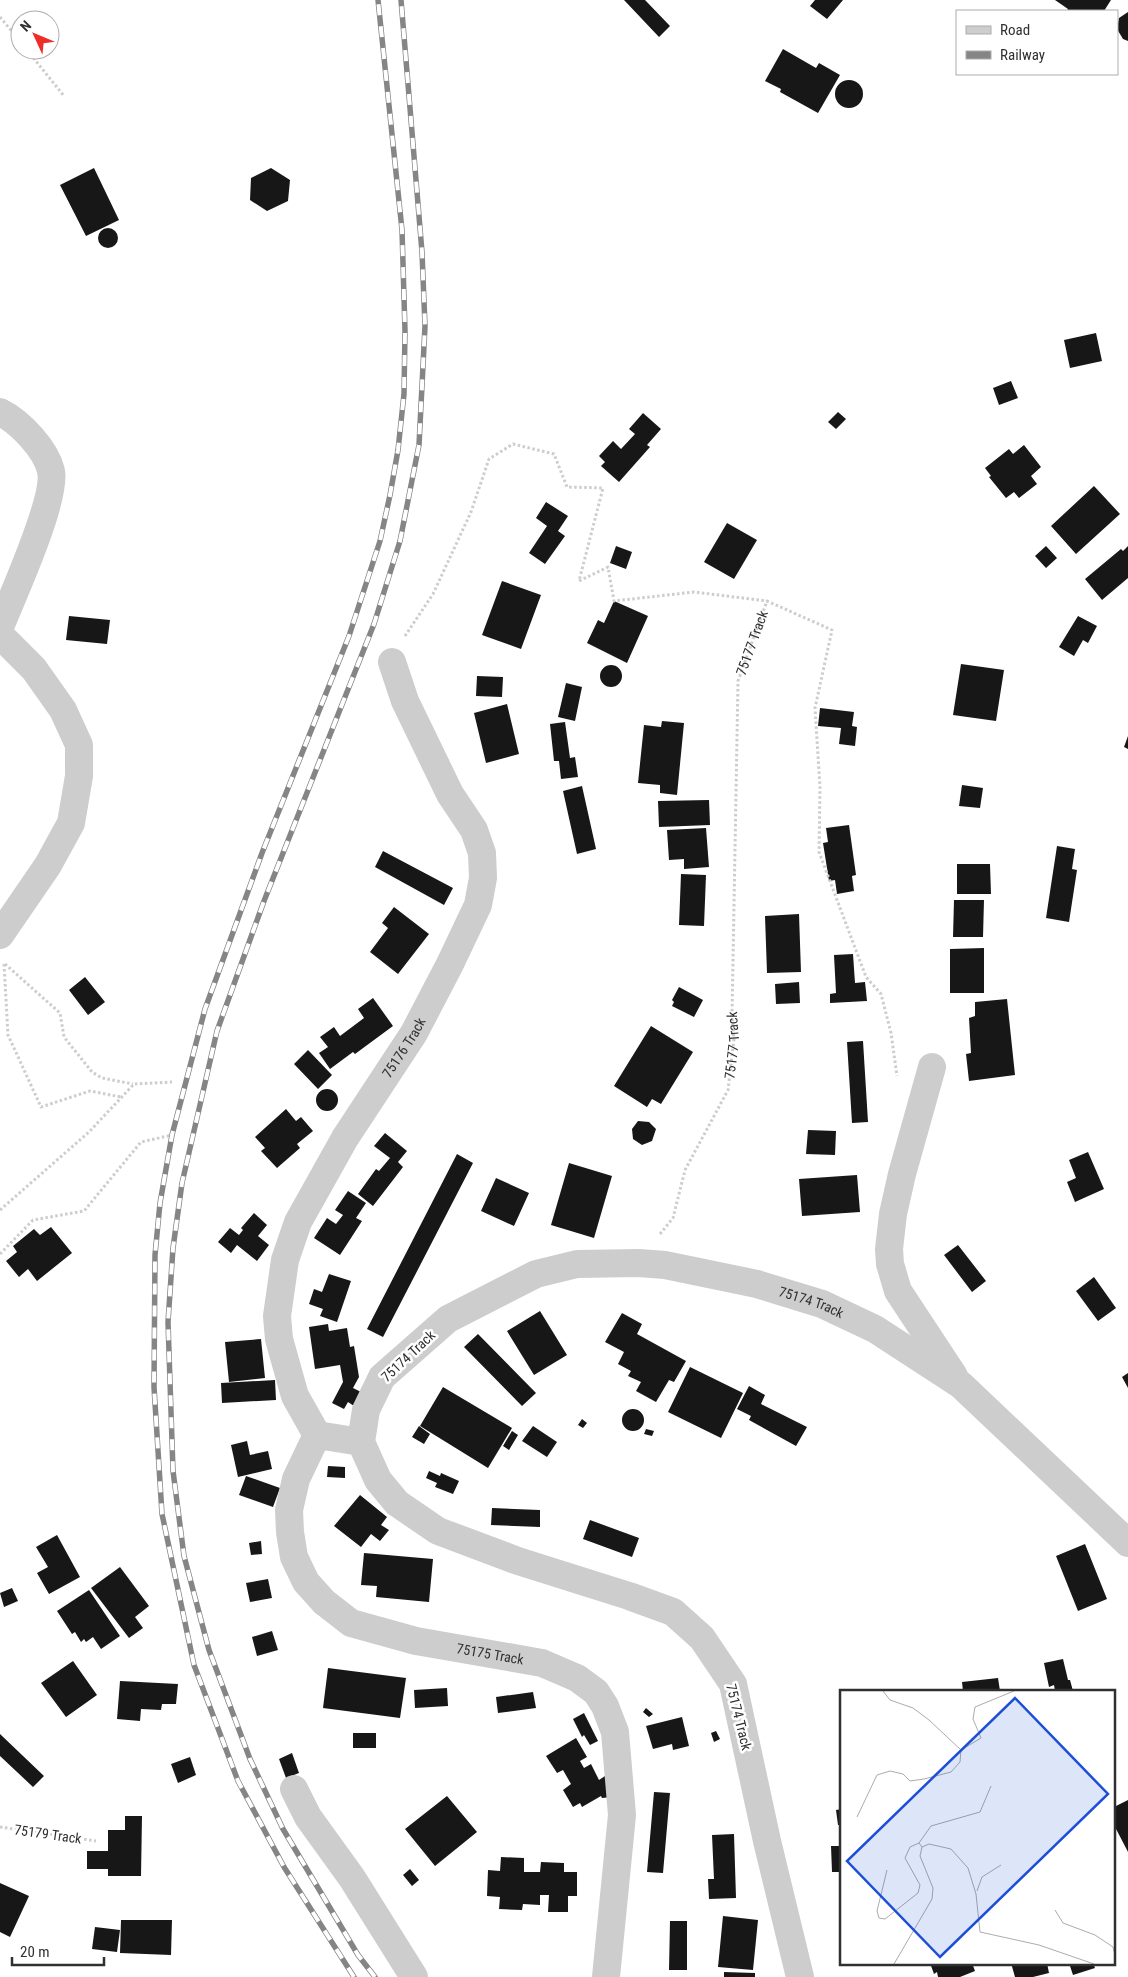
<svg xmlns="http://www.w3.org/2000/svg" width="1128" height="1977" viewBox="0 0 1128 1977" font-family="'Roboto Condensed',sans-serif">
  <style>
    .building { fill: #171717 }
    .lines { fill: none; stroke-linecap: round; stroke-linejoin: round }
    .path { stroke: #cdcdcd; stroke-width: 3; stroke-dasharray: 2.5 2.5; stroke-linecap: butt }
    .minor { stroke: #cdcdcd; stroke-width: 28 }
    .rail-casing { stroke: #858585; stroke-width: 5.5 }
    .rail { stroke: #fff; stroke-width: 4; stroke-dasharray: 11; stroke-linecap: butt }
    .labels { text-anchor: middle; stroke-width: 5; stroke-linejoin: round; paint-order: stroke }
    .street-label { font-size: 14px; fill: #303030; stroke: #fff }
    .inset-road { fill: none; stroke: #acacac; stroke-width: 1 }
    .view { fill: #1d4ed8; fill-opacity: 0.15; stroke: #1d4ed8; stroke-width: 2.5 }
    .inset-edge { fill: none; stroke: #303030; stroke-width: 2.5 }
  </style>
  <rect width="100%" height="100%" fill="#fff"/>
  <!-- building -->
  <path class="building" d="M624 0H645L670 26 659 37Z
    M815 0H843L827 19 810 6Z
    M1055 0H1111L1104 11H1067L1068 9Z
    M1128 12V41L1123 39 1117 29 1119 18Z
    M783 49 816 68 819 63 840 75 818 113 780 92 781 89 765 81Z
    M835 94a14 14 0 1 1 28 0a14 14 0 1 1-28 0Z
    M94 168 119 220 86 236 60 185Z
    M271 168 290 180 288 201 267 211 250 200 251 178Z
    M98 238a10 10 0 1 1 20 0a10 10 0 1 1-20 0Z
    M1096 333 1102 361 1070 368 1064 340Z
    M1011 381 1018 398 999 405 993 388Z
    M838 412 846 419 836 429 828 422Z
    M643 413 661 429 647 445 650 447 619 482 601 466 605 462 599 456 613 441 621 449 635 434 629 429Z
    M1024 445 1041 467 1031 476 1037 484 1019 498 1014 492 1006 498 989 477 991 476 985 468 1009 449 1013 454Z
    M1094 486 1120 514 1076 554 1051 526Z
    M546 502 568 516 558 531 565 536 545 564 529 553 547 526 536 518Z
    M727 523 757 540 734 579 704 562Z
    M616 546 632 552 626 569 610 563Z
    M1046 546 1057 558 1046 568 1035 556Z
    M1128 546V578L1102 600 1085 579 1121 549 1123 551Z
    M502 581 541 595 521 649 482 635Z
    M614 601 648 616 627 663 587 643 598 620 604 623Z
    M69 616 110 620 107 644 66 640Z
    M1078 616 1097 626 1088 643 1083 640 1074 656 1059 647Z
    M961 664 1004 670 996 721 953 715Z
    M600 676a11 11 0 1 1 22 0a11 11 0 1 1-22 0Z
    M477 676 503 677 502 697 476 696Z
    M566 683 582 687 575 721 558 717Z
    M507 704 519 754 486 763 474 713Z
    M820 708 854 712 852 726 857 727 855 746 839 744 841 728 818 726Z
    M662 721 684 723 677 795 660 793V785L638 783 644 725 661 727Z
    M565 722 570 758 575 757 578 777 561 779 559 761H554L550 724Z
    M1128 736V749L1124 747Z
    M962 785 983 788 980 808 959 806Z
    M582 786 596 849 577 854 563 791Z
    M709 800 710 825 659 827 658 801Z
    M849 825 856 875 852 876 854 891 837 894 835 880 829 881 823 843 828 842 826 828Z
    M706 828 709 867 684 869V859L669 860 667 830Z
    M1057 846 1075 849 1072 869 1077 870 1069 922 1046 918Z
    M383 851 453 888 444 905 375 867Z
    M957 864H990L991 894H957Z
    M681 874 706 875 704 926 679 925Z
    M954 900H984L983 937H953Z
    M394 907 429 934 398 974 370 952 388 928 382 923Z
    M799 914 801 972 767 973 765 916Z
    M984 948V993H950V949Z
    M853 954 855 983 865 982 867 1001 830 1003V994L836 993 834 955Z
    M85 977 105 1002 88 1015 69 990Z
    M799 982 800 1003 776 1004 775 984Z
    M679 987 703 1000 694 1017 672 1006 674 1002 672 1000Z
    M373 998 393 1026 355 1054 353 1052 330 1069 319 1053 328 1047 320 1037 334 1027 340 1036 364 1018 358 1009Z
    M1007 999 1015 1075 969 1081 966 1054 971 1053 969 1018 975 1016V1002Z
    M651 1026 693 1052 661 1104 652 1099 647 1107 614 1086Z
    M863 1041 868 1122 852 1123 847 1042Z
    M308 1050 332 1075 318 1089 294 1064Z
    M316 1100a11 11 0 1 1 22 0a11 11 0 1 1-22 0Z
    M286 1109 296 1121 301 1117 313 1131 297 1144 300 1148 277 1168 261 1151 265 1148 255 1137Z
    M638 1121 649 1122 656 1129 652 1141 642 1145 633 1139 632 1129Z
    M808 1130 836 1131 835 1155 806 1154Z
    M385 1133 407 1151 398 1162 403 1167 373 1206 358 1194 376 1169 379 1171 390 1158 374 1146Z
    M1088 1152 1104 1189 1075 1202 1067 1182 1076 1178 1069 1160Z
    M457 1154 473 1163 383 1337 367 1329Z
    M569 1163 612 1176 594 1238 551 1225Z
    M857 1175 860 1212 802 1216 799 1179Z
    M496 1178 529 1193 514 1226 481 1211Z
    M348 1191 366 1203 356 1218 362 1221 340 1255 314 1238 327 1218 336 1224 343 1215 335 1210Z
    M254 1213 267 1225 258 1236 269 1245 257 1261 237 1245 231 1253 218 1242 230 1228 239 1235 243 1230 241 1228Z
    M51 1227 72 1253 37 1281 28 1269 19 1277 6 1261 17 1252 13 1246 34 1229 40 1235Z
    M958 1245 986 1281 972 1292 944 1255Z
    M329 1274 351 1281 337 1322 320 1316 323 1309 309 1304 314 1289 322 1292Z
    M1094 1277 1116 1308 1098 1321 1076 1291Z
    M540 1311 567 1355 534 1375 507 1331Z
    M622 1313 642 1324 637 1334 686 1361 674 1382 669 1380 656 1402 636 1391 641 1382 628 1376 631 1371 618 1364 624 1352 605 1342Z
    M328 1324 329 1331 347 1328 350 1347 354 1346 359 1377 353 1388 361 1392 354 1406 348 1402 344 1409 332 1403 343 1382 340 1365 315 1369 309 1327Z
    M478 1334 536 1393 522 1406 464 1347Z
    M261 1339 265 1378 229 1382 225 1342Z
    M690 1367 743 1393 721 1438 668 1412Z
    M1128 1373V1388L1122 1377Z
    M275 1380 276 1400 222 1403 221 1383Z
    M749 1386 765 1395 761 1404 807 1427 796 1446 749 1420 751 1416 737 1409Z
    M443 1387 512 1428 488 1468 420 1426Z
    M622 1420a11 11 0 1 1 22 0a11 11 0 1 1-22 0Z
    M582 1419 587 1423 583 1428 578 1425Z
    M419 1426 430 1434 424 1444 412 1437Z
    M533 1426 557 1442 547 1457 522 1441Z
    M646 1429 654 1431 652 1436 644 1434Z
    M512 1431 518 1435 509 1450 503 1446Z
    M247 1441 250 1455 268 1451 272 1469 238 1477 231 1445Z
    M328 1466 345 1467V1478L327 1477Z
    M429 1471 440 1476 441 1473 459 1481 453 1494 435 1487 437 1483 426 1478Z
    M246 1476 280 1488 273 1507 239 1495Z
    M360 1495 387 1517 381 1525 389 1530 380 1541 371 1534 361 1547 334 1526Z
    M492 1508 540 1510V1527L491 1525Z
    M590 1520 639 1538 632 1557 583 1539Z
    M57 1535 80 1577 49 1594 37 1573 48 1567 36 1547Z
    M261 1541 262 1554 251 1555 249 1543Z
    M1085 1544 1107 1599 1078 1611 1056 1556Z
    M364 1553 433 1559 429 1602 376 1597 377 1586 361 1585Z
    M120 1567 149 1606 135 1617 143 1628 129 1638 91 1588Z
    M268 1579 272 1598 250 1602 246 1583Z
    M12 1588 18 1601 4 1607 0 1593Z
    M89 1590 120 1636 101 1649 93 1637 86 1642 84 1639 81 1642 75 1632 72 1634 57 1611Z
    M272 1631 278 1650 257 1656 252 1637Z
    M1063 1659 1068 1680H1070L1073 1691H1055L1054 1685 1049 1687 1044 1663Z
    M73 1661 97 1695 66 1717 41 1683Z
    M328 1668 406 1678 400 1718 323 1708Z
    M998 1678 1000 1691H963L962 1682Z
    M120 1681 178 1684 176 1704H162L161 1710 141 1709 140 1721 117 1719Z
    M447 1688 448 1706 415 1708 414 1690Z
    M533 1692 536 1708 498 1713 496 1697Z
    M646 1708 653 1714 649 1717 643 1712Z
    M584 1713 598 1741 590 1745 584 1735 582 1737 573 1719Z
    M682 1717 689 1746 673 1750 672 1744 653 1749 646 1726Z
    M716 1731 720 1739 714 1742 711 1733Z
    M353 1733H376V1748H353Z
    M0 1734 44 1776 33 1787 0 1756Z
    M576 1738 587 1757 580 1761 584 1768 591 1764 599 1780 608 1774 612 1797 602 1798 601 1796 582 1807 580 1803 573 1807 563 1790 571 1784 563 1770 557 1773 546 1756Z
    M292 1753 299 1773 286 1778 279 1759Z
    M190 1757 196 1775 178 1783 171 1764Z
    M654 1792 670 1793 663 1873 647 1872Z
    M447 1796 477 1832 435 1866 405 1829Z
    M1128 1800V1852L1114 1825V1807Z
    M842 1809V1825H838L836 1810Z
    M125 1816H142L141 1876H108V1869H87V1851H108V1830H125Z
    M734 1834 736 1898 709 1899 708 1879H714L712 1835Z
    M831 1846H842V1895H840L839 1872H832Z
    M501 1857 524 1858V1872H540L541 1862 564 1863V1872H577V1896H568V1912H548L549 1895H540V1905L523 1904 522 1910 499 1909 500 1897 487 1896 488 1870 500 1871Z
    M410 1869 419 1880 412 1886 403 1875Z
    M0 1883 29 1896 10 1937 0 1932Z
    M723 1916 758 1920 753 1970 718 1967Z
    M121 1920H172L171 1955 120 1953Z
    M670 1921H687V1970H669Z
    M95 1927 120 1930 117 1952 92 1949Z
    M930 1963H972L975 1971 960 1977H938L937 1972 934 1974Z
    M1011 1963H1047L1049 1973 1033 1977H1015Z
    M1069 1963H1093L1095 1968 1073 1975Z
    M724 1972 755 1973V1977H724Z"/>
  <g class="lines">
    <!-- path -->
    <g class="path">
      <path d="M0 17 20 41"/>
      <path d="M27 50 64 96"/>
      <path d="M405 636 433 594 471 512 489 459 513 444 554 454 567 487 603 488 579 581 608 567 614 601 694 592 767 601"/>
      <path d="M4 964 8 1035 41 1107 90 1091 121 1097"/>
      <path d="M5 964 60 1013 64 1037 92 1072 102 1078 133 1084"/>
      <path d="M0 1210 89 1132 134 1084 172 1082"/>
      <path id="s1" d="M660 1234 673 1218 685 1170 728 1090 734 1039 732 1016 738 681 767 601 832 630 815 708 820 787 819 852 866 977 881 994 891 1033 897 1076"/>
      <path d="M0 1254 33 1220 84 1211 141 1142 172 1135"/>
      <path d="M0 1827 96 1841"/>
    </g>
    <!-- minor -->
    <g class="minor">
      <path d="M0 412C20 422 46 449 51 471 57 499 12 597 0 627"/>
      <path d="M0 635 34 669 63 710 79 745V776L71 823 48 865 0 935"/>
      <path d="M932 1067 902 1174 893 1214 889 1249 890 1264 898 1291 954 1376"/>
      <path id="s2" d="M317 1435 295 1396 279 1339 277 1316 285 1260 298 1222 345 1138 414 1033 450 964 478 905 483 878 482 853 474 830 450 794 405 701 392 662"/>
      <path id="s3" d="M361 1442 317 1435 296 1479 289 1510 290 1532 294 1557 306 1582 324 1602 351 1623 416 1641 542 1663 577 1678 596 1692 605 1706 615 1732 622 1815 606 1977"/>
      <path d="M294 1789 308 1817 352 1878 414 1977"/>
      <path id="s4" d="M800 1977 767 1841 733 1684 702 1638 673 1612 629 1596 518 1561 438 1531 397 1503 378 1480 361 1442 366 1410 382 1377 448 1319 536 1274 577 1264 639 1263 665 1265 757 1284 822 1304 875 1329 961 1385 1128 1543"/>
    </g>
    <!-- rail casing -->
    <g class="rail-casing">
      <path id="rail" d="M354 1977 284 1867 238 1781 194 1665 162 1514 154 1387 155 1255 160 1203 172 1135 205 1009 262 853 349 636 380 541 390 495 398 450 404 394 405 331 402 230 378 0
        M375 1977 358 1955 283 1829 250 1759 209 1650 184 1556 173 1471 168 1322 173 1248 182 1183 217 1031 264 901 374 624 400 541 419 445 425 326 422 252 401 0"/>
    </g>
    <!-- rail -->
    <use href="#rail" class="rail"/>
  </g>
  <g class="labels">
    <!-- street labels -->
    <g class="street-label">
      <text dy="5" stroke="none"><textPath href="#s1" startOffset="611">75177 Track</textPath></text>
      <text dy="5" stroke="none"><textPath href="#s1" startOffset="206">75177 Track</textPath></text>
      <text dy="5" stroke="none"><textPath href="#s2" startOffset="428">75176 Track</textPath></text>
      <text dy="5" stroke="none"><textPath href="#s4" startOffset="1302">75174 Track</textPath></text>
      <text transform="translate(408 1356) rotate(-43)" y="5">75174 Track</text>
      <text dy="5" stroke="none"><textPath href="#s3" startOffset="404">75175 Track</textPath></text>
      <text transform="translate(739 1717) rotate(76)" y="5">75174 Track</text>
      <text transform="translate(48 1834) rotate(8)" y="5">75179 Track</text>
    </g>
  </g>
  <!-- overview -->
  <g transform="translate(840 1690)">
    <rect width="275" height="275" fill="#fff"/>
    <path class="inset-road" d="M121 60 141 48 133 29 135 17 174 1M17 127 37 85 50 81 63 84 70 91 84 89 111 82 120 72 121 60 89 30 73 18 50 10 43 1M79 153 91 136 140 122 151 96M47 180 37 221 39 228 45 229 78 203 80 195 65 168 70 157 79 153 82 157M137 201 142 187 161 175M215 220 223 233 255 245 273 257 275 265M54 274 92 209 93 198 80 166 82 157 89 154 111 159 128 178 136 204 140 242 199 255 254 274"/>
    <path class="view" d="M175 8 268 104 100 267 7 171Z"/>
    <rect width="275" height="275" class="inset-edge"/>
  </g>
  <!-- legend -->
  <rect x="956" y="10" width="162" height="65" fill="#ffffff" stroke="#acacac"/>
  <rect x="966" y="26" width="25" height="8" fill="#cdcdcd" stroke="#acacac"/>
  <text x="1000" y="35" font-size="15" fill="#303030">Road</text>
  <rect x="966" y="51" width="25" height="8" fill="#858585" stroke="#acacac"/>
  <text x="1000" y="60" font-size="15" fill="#303030">Railway</text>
  <!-- north arrow -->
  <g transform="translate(35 35) rotate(314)"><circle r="24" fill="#ffffff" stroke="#acacac"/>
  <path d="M0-4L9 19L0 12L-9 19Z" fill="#ee2c2a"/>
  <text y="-8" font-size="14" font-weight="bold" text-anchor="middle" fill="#303030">N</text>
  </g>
  <!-- scale -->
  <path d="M12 1957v8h92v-8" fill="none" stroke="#303030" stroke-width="2.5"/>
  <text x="20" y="1957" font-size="15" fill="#303030" stroke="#ffffff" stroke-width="4" paint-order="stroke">20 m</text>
</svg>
